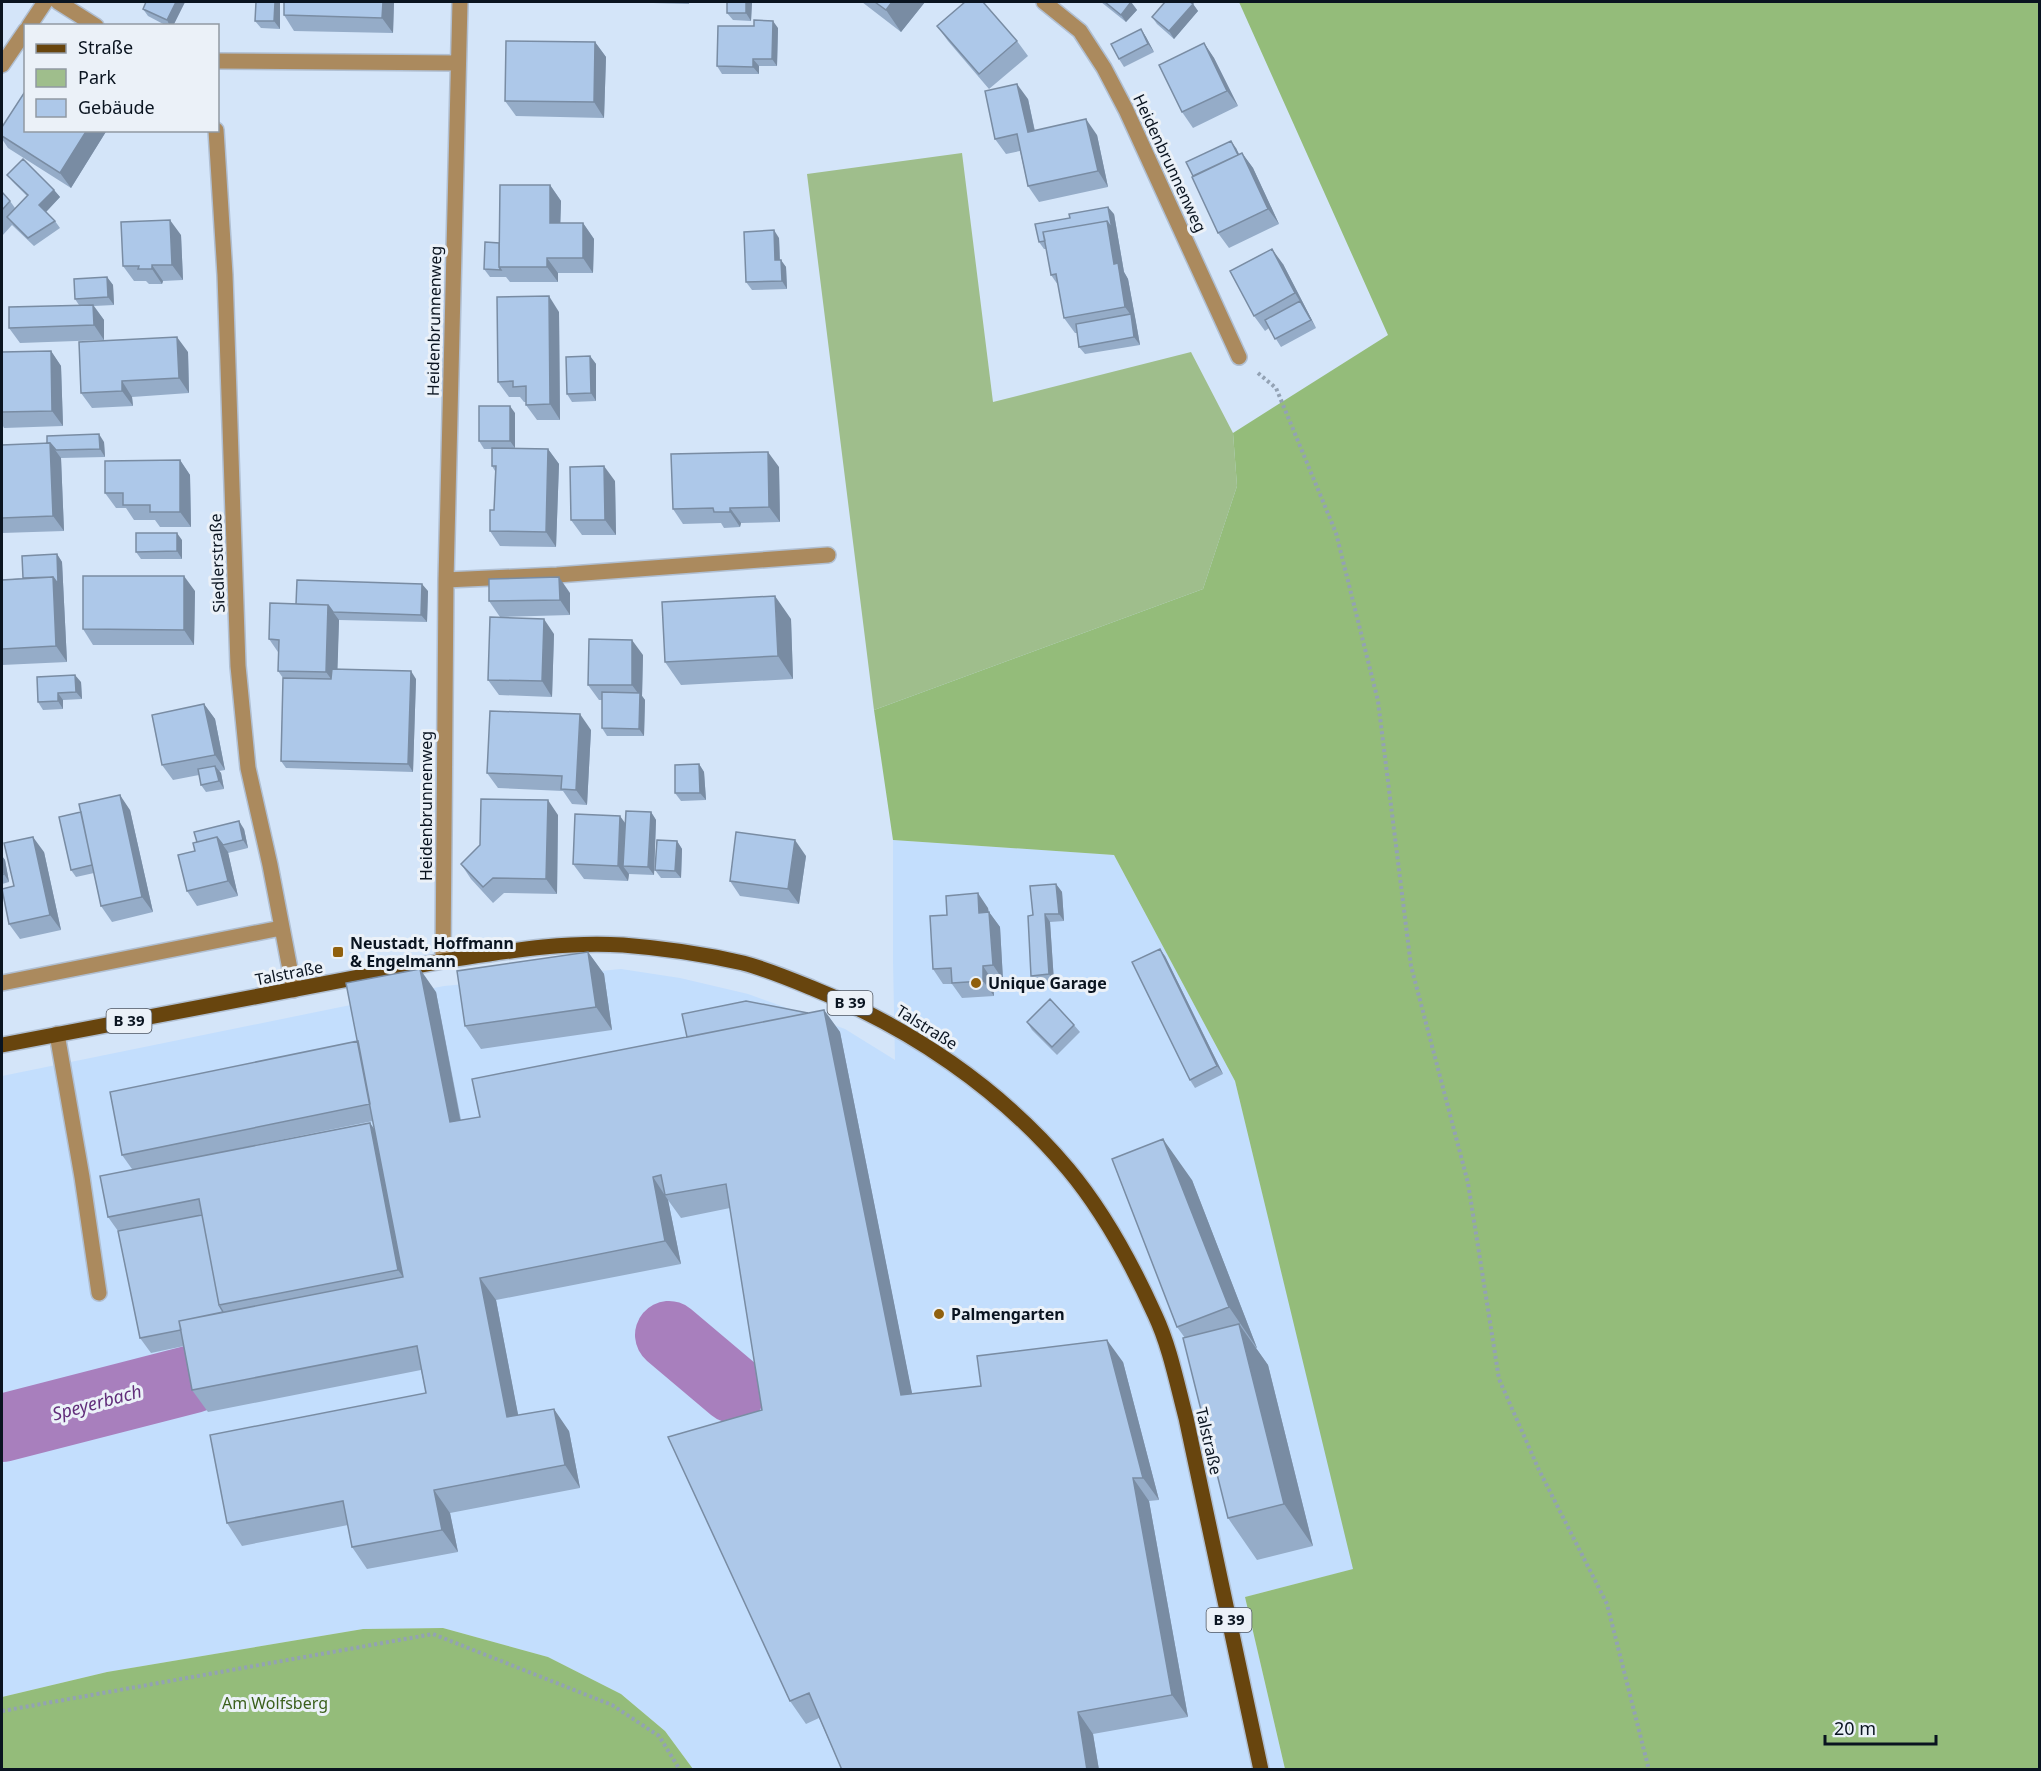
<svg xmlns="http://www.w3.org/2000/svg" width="2041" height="1771" viewBox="0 0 2041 1771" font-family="'Noto Sans',sans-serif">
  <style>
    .built { fill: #c3defd }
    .green { fill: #9fbe8c }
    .forest { fill: #94bc7a }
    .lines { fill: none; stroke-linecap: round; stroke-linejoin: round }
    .river { stroke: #a87fbd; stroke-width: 68 }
    .minor-casing { stroke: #b0bfd2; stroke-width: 18 }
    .major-casing { stroke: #b0bfd2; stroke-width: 18 }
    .path { stroke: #93a2b4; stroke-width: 4; stroke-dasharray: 3 3; stroke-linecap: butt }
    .minor { stroke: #ab8a5e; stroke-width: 15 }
    .major { stroke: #68450e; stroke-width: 15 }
    .wall { fill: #95acc8; fill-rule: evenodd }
    .shaded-wall { fill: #798ca3 }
    .building { fill: #adc8e9; stroke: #798ca3; stroke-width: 1.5 }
    .poi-dot { fill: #90600d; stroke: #ebf1f8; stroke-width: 2 }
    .labels { text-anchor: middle; stroke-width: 6; stroke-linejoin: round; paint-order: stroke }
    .shield { fill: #ebf1f8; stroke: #4e5661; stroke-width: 1.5 }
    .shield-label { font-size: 15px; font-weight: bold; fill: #0a1420 }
    .street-label { font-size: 16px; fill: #0a1420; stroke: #ebf1f8 }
    .poi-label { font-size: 16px; font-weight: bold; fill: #0a1420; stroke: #ebf1f8; text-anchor: start }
    .park-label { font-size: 16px; fill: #3a5f1b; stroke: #ebf1f8 }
    .water-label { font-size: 18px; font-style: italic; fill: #612d7a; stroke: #ebf1f8 }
  </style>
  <rect width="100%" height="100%" fill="#d4e5f9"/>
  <!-- built -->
  <path class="built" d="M893 840 1114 855 1235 1081 1354 1569 1245 1597 1285 1769H693L665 1731 621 1694 548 1657 443 1628 363 1629 107 1672 2 1697V1076L444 986 621 969 680 978 748 994 845 1029 895 1060 893 961Z"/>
  <!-- green -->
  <path class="green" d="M962 153 993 402 1191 352 1233 433 1237 486 1203 589 874 710 807 174Z"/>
  <!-- forest -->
  <path class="forest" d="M1239 2H2039V1769H1285L1245 1597 1353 1569 1235 1081 1114 855 893 840 874 710 1203 589 1237 486 1233 433 1388 335Z
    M443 1628 548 1657 621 1694 665 1731 693 1769H2V1697L107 1672 363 1629Z"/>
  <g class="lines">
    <!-- river -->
    <path class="river" d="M669 1335 733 1389
      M2 1428 193 1379"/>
    <!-- minor casing -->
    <g class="minor-casing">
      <path id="minor" d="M58 2 96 26
        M1044 2 1080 31 1104 68 1126 110 1239 357
        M29 26 45 2
        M218 61 458 63
        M2 65 26 30
        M216 130 225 275 238 666 248 768 270 865 294 990
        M446 580 557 575 828 555
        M443 961 446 580 460 2
        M2 983 281 928
        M57 1034 82 1177 99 1293"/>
    </g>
    <!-- major casing -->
    <g class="major-casing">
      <path id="major" d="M2 1045 443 961C503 952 562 941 623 945 662 948 704 954 743 963 766 969 790 979 812 988 909 1027 1000 1088 1068 1169 1104 1212 1132 1264 1155 1315 1170 1347 1177 1384 1186 1418L1261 1770"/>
    </g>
    <!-- path -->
    <path class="path" d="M1258 373 1276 388 1336 533 1378 701 1411 966 1468 1183 1499 1379 1539 1470 1607 1604 1649 1770
      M2 1711 433 1634 612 1705 659 1736 680 1770"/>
    <!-- minor -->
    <use href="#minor" class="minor"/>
    <!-- major -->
    <use href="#major" class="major"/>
  </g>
  <!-- wall -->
  <path class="wall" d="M143 2H185L173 26H167L148 16 143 9 146 3Z
    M280 2V29L261 28 255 21Z
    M284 2H394L393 33 294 31 284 15Z
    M617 2H689V4Z
    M727 2H752L751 21 733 20 727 13Z
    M862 2H925L901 32Z
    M1101 2H1132H1131L1137 10 1126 22Z
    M1193 4 1198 11 1174 39 1157 24 1152 17Z
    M937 26 1017 41 1028 56 989 89 948 41Z
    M778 28 777 66H759V74H722L717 66Z
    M1141 29 1146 37 1154 52 1124 67 1119 59Z
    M595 42 606 57 604 118 516 116 505 101Z
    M1204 43 1214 58 1238 106 1193 128 1182 112Z
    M1028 99 1035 131 1097 135 1108 187 1039 202 1028 186 1020 151 1006 154 995 139Z
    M2 127 26 130H107L71 188 8 148 2 139Z
    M1236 148 1239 154 1242 153 1253 168 1279 224 1229 248 1218 233Z
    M7 175 54 190 60 197 46 212 55 221 60 228 34 246 12 225 2 236V192L10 201 15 208 27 196 13 182Z
    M550 185 561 201 560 223H583L594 239 593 273H558V282H510L506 277H490L484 269 499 243Z
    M1114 214 1124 272 1128 279 1140 345 1085 354 1079 347 1077 333H1075L1064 318 1058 285 1051 275 1046 249H1044L1039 242Z
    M181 235 183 280 163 281 162 284H149L146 281H134L123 266Z
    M779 238 780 260 786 267 787 289 752 290 746 282Z
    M1283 264 1316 328 1281 347 1269 328 1265 331 1254 316Z
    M107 277 113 285 114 305 94 306 104 320V340L20 343 9 328 79 305 75 299Z
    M559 312 560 420H537L526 405V402H524L520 397H509L498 382Z
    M51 351 61 366 63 426 4 428 2 424V352Z
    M188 352 189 393 132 397 133 406 92 408 81 393Z
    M590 356 596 364V401L572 402 567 394Z
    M515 413V448L548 449 559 464 556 547 500 546 490 531 494 510 495 471 492 466V449H484L479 441Z
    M104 442 105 457 61 458 64 531 2 533V445Z
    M180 460 190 475 191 527H160L155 520H134L126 508H116L105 493Z
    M779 467 780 522 741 523 740 527 724 528 721 523 683 524 673 509Z
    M615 481 616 535H582L571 520Z
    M182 540V559H141L136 552Z
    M57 554 62 562 67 662 2 665V580L23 578Z
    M195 591 194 645H93L83 629Z
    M428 591 427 622 339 620 337 669 416 679 413 772 286 768 281 761 283 678 278 671V652L269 639 296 604Z
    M570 593V615L500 617 489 601Z
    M791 619 793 679 681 685 665 662Z
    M554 634 552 697 499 695 488 680Z
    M643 655 642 696 645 700 644 736H607L602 728V700H599L588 685Z
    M81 682 82 699 63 700V709L43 710 38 702Z
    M204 704 215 719 225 770 219 771 221 773 224 789 206 792 201 785 199 775 173 780 162 765Z
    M591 730 587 805 572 804 563 791 498 788 487 773Z
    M699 764 704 772 706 800 681 801 675 793Z
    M130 810 153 912 112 922 101 906 94 873 76 877 71 870Z
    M651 812 656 820 654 875 629 874 628 881 584 879 573 864 625 824Z
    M558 815 557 894 504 893 493 903 471 879 461 864Z
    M244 829 248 848 228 853 238 896 197 906 187 891 195 851Z
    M677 841 682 849 681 878H661L655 870Z
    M44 852 61 930 20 939 9 924 14 886Z
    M2 856 5 860 9 882 2 884Z
    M806 856 799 904 740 896 730 881Z
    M1056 884 1062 892 1064 921 1050 922 1054 982 1037 983 1031 976 1033 915Z
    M988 908 989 912 1000 927 1003 980 993 981 994 996 962 998 952 984H943L933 969 947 915Z
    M588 952 604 974 612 1030 481 1049 465 1026Z
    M1165 956 1223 1074 1195 1088 1190 1080Z
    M436 992 461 1120 480 1117 808 1013 824 1010 840 1032 912 1394 981 1386 1123 1362 1159 1500 1149 1501 1188 1717 1093 1734 1099 1770H842L819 1718 806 1724 790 1701 762 1410 730 1208 681 1218 668 1200 681 1264 496 1300 518 1415 569 1431 580 1488 450 1513 458 1552 367 1569 352 1547 348 1525 242 1546 227 1523 426 1393 421 1370 208 1412 192 1390 184 1346 151 1353 140 1338 118 1231 108 1217 132 1169 122 1155 358 1041ZM373 1121 375 1129 226 1151Z
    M1027 1022 1074 1025 1080 1032 1057 1055 1032 1030Z
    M1192 1180 1257 1348H1256L1268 1365 1313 1546 1257 1560 1228 1518 1185 1338 1177 1327Z"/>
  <!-- shaded-wall -->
  <path class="shaded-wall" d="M176 2H185L173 26H170L167 20Z
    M275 2H280V29L274 21Z
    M383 2H394L393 33 382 18Z
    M746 2H752L751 21 746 13Z
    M892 2H925L901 32 886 10Z
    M1131 2 1137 10 1126 22 1121 15Z
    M1193 4 1198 11 1174 39 1169 31Z
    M773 21 778 28 777 66 772 59Z
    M1141 29 1146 37 1154 52 1148 44Z
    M595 42 606 57 604 118 594 102Z
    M1204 43 1214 58 1238 106 1227 91Z
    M753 59 759 66V74L753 67Z
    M1017 84 1028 99 1038 147 1028 132Z
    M1086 119 1097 135 1108 187 1098 171Z
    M87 130H107L71 188 60 173Z
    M1231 141 1236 148 1247 171 1242 164Z
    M1242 153 1253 168 1279 224 1268 209Z
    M550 185 561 201 560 238 550 223Z
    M54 190 60 197 45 213 39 205Z
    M1108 207 1114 214 1124 272 1128 279 1136 322 1125 307 1114 264 1107 221Z
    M170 220 181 235 183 280 172 265Z
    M583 223 594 239 593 273 583 258Z
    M774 230 779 238 780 267 775 260Z
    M1272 249 1283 264 1316 328 1295 293Z
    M547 258 558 273V282L547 267Z
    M781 260 786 267 787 289 782 281Z
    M152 265 163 281 162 284 152 269Z
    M107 277 113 285 114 305 108 297Z
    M549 296 559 312 560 420 550 404Z
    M93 305 104 320V340L94 325Z
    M1131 314 1136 322 1140 345 1134 337Z
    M177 337 188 352 189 393 179 378Z
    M51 351 61 366 63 426 52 411Z
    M590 356 596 364V401L591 393Z
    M122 381 132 397 133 406 122 391Z
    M510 406 515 413V448L510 441Z
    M99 434 104 442 105 457 100 449Z
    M50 443 61 458 64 531 53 516Z
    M548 449 559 464 556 547 546 532Z
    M768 452 779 467 780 522 769 507Z
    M180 460 190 475 191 527 180 512Z
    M604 466 615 481 616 535 605 520Z
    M730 508 741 523 740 527 730 512Z
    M177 533 182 540V559L177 551Z
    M57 554 62 562 67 662 56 646 53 577Z
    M184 576 195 591 194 645 184 630Z
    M559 577 570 593V615L560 600Z
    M422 584 428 591 427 622 421 615Z
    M775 596 791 619 793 679 778 656Z
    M328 605 339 620 337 687 326 672Z
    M544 619 554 634 552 697 542 681Z
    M632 640 643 655 642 696 645 700 644 736 639 729 640 696 632 685Z
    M411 671 416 679 413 772 408 764Z
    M75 675 81 682 82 699 76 692Z
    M58 693 63 700V709L58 701Z
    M204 704 215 719 225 770 215 755Z
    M580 714 591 730 587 805 576 790Z
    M699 764 704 772 706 800 700 793Z
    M215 766 221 773 224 789 219 781Z
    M120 795 130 810 153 912 142 897Z
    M548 800 558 815 557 894 546 879Z
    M651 812 656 820 654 875 648 867Z
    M620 816 631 831 623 866 629 874 628 881 618 866Z
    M239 821 244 829 248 848 243 840Z
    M33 837 44 852 61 930 50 915Z
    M217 837 228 852 238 896 228 881Z
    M795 840 806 856 799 904 788 889Z
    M677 841 682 849 681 878 675 871Z
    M2 856 5 860 9 882 4 874 2 863Z
    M1056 884 1062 892 1064 921 1059 914Z
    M978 893 988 908 990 928 979 913Z
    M989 912 1000 927 1003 980 993 965Z
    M1045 914 1050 922 1054 982 1049 974Z
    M1160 949 1165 956 1223 1074 1217 1066Z
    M588 952 604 974 612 1030 596 1007Z
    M983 966 993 981 994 996 983 981Z
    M420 969 436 992 465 1145 450 1122Z
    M824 1010 840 1032 917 1418 901 1395Z
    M370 1123 391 1152 419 1299 398 1270Z
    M1163 1139 1192 1180 1257 1348 1229 1307Z
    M653 1177 668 1200 681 1264 665 1241Z
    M480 1278 496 1300 523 1440 507 1417Z
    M1239 1324 1268 1365 1313 1546 1284 1504Z
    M1107 1340 1123 1362 1159 1500 1143 1478Z
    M554 1409 569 1431 580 1488 565 1465Z
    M1133 1478 1149 1501 1188 1717 1172 1695Z
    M434 1490 450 1513 458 1552 442 1530Z
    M1078 1712 1093 1734 1099 1770H1087Z"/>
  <!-- building -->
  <path class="building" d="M146 2H176L167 20 143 9Z
    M256 2H275L274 21H255Z
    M284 2H383L382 18 284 15Z
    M727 2H746V13H727Z
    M875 2H892L886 10Z
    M965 2H983L1017 41 979 74 937 26Z
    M1105 2H1131L1121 15Z
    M1165 2H1190L1193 4 1169 31 1152 17Z
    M754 20 773 21 772 59H753V67L717 66 718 26H754Z
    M1141 29 1148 44 1119 59 1111 44Z
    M506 41 595 42 594 102 505 101Z
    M1204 43 1227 91 1182 112 1159 65Z
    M1017 84 1028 132 1086 119 1098 171 1028 186 1017 134 995 139 985 91Z
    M26 90V130H87L60 173 2 136V127Z
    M1231 141 1238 155 1193 176 1186 162Z
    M1242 153 1268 209 1218 233 1192 177Z
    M23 159 54 190 39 205 55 221 28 238 7 217 28 195 7 175Z
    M500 185H550V223H583V258H547V267H499Z
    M2 192 10 201 2 210Z
    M1108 207 1112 229 1107 221 1043 232 1045 241 1039 242 1035 224 1070 218 1069 214Z
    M170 220 172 265H152V269H138L139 266H123L121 222Z
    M1107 221 1114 264 1118 263 1125 307 1064 318 1056 274 1051 275 1043 232Z
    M774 230 775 260H781L782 281 746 282 744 232Z
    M485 242 499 243V267L501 270 484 269Z
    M1272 249 1295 293 1254 316 1230 271Z
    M107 277 108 297 75 299 74 279Z
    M549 296 550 404 526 405V386L513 387V381L498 382 497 297Z
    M1300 301 1311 320 1275 339 1265 320Z
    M93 305 94 325 9 328V307Z
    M1131 314 1134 337 1079 347 1076 324Z
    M177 337 179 378 122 381V391L81 393 79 342Z
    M51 351 52 411 2 412V352Z
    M590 356 591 393 567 394 566 357Z
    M479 406H510V441H479Z
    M99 434 100 449 56 450 50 443H47V436Z
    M50 443 53 516 2 518V445Z
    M492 448 548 449 546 532 490 531V510H494L496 466H492Z
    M768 452 769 507 730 508V512H714L713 508 673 509 671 454Z
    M180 460V512H150V505H123V493H105V461Z
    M604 466 605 520H571L570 467Z
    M136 533H177V551L136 552Z
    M57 554 58 584 53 577 23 578 22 556Z
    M83 576H184V630L83 629Z
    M53 577 56 646 2 649V580Z
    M559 577 560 600 489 601V579Z
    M297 580 422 584 421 615 333 612 328 605 296 604Z
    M775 596 778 656 665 662 662 602Z
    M270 603 328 605 326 672 278 671 279 640 269 639Z
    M490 617 544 619 542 681 488 680Z
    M589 639 632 640V685H588Z
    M332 669 411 671 408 764 281 761 283 678 331 679Z
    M75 675 76 692 58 693V701L38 702 37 677Z
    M602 692 640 693 639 729 602 728Z
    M204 704 215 755 162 765 152 715Z
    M490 711 580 714 576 790 561 789 562 776 487 773Z
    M699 764 700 793H675V765Z
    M215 766 219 781 201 785 198 769Z
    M120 795 142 897 101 906 79 804Z
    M481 799 548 800 546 879 493 878 483 887 461 864 480 845Z
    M626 811 651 812 648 867 623 866Z
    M81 812 92 865 71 870 59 817Z
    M575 814 620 816 618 866 573 864Z
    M239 821 243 840 223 845 217 837 197 842 194 832Z
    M736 832 795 840 788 889 730 881Z
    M33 837 50 915 9 924 2 889 14 886 4 843Z
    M217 837 228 881 187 891 178 855 195 851 193 843Z
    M657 840 677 841 675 871 655 870Z
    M2 863 4 874 2 875Z
    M1056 884 1059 914H1045L1049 974 1031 976 1028 916 1033 915 1030 886Z
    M978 893 979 913 989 912 993 965 983 966V981L952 983 951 968 933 969 930 916 947 915 946 896Z
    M1160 949 1217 1066 1190 1080 1132 962Z
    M588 952 596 1007 465 1026 457 971Z
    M420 969 450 1122 480 1117 472 1079 824 1010 901 1395 981 1386 977 1356 1107 1340 1143 1478H1133L1172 1695 1078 1712 1087 1770H842L809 1693 790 1701 668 1437 762 1410 726 1184 665 1195 661 1175 653 1177 665 1241 480 1278 507 1417 554 1409 565 1465 434 1490 442 1530 352 1547 343 1501 227 1523 210 1435 426 1393 417 1346 192 1390 179 1321 403 1277 346 983Z
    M1050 999 1074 1025 1052 1047 1027 1022Z
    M746 1001 808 1013 687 1037 682 1014Z
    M358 1041 370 1104 122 1155 110 1092Z
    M370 1123 398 1270 219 1305 199 1199 108 1217 100 1176Z
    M1163 1139 1229 1307 1177 1327 1112 1159Z
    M202 1215 219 1305 223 1312 179 1321 181 1330 140 1338 118 1231Z
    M1239 1324 1284 1504 1228 1518 1183 1338Z"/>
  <!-- markers -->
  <g class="poi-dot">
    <rect x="332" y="946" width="12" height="12" rx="3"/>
    <circle cx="976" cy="983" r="6"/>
    <circle cx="939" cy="1314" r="6"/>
  </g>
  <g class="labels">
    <!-- shield labels -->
    <g class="shield">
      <rect x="827.5" y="991" width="45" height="24" rx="4.5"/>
      <rect x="106.5" y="1009" width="45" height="24" rx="4.5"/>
      <rect x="1206.5" y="1608" width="45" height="24" rx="4.5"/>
    </g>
    <g class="shield-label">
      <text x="850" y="1008">B 39</text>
      <text x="129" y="1026">B 39</text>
      <text x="1229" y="1625">B 39</text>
    </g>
    <!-- street labels -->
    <g class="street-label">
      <text transform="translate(1170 163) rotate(65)" y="6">Heidenbrunnenweg</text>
      <text transform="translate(434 321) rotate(-89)" y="6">Heidenbrunnenweg</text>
      <text transform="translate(217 563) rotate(-92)" y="6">Siedlerstraße</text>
      <text transform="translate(426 806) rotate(-90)" y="6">Heidenbrunnenweg</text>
      <text transform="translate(289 973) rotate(-11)" y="6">Talstraße</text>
      <text transform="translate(927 1027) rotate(32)" y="6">Talstraße</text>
      <text transform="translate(1209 1441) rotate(77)" y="6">Talstraße</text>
    </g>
    <!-- poi labels -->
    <g class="poi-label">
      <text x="350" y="949">Neustadt, Hoffmann<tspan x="350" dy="18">&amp; Engelmann</tspan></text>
      <text x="988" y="989">Unique Garage</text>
      <text x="951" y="1320">Palmengarten</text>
    </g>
    <!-- park labels -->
    <g class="park-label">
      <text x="275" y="1709">Am Wolfsberg</text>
    </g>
    <!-- water labels -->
    <g class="water-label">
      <text transform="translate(97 1403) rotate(-15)" y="6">Speyerbach</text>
    </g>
  </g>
  <!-- border -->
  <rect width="2041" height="1771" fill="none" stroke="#0a1420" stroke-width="6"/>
  <!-- legend -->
  <rect x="24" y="24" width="195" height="108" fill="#ebf1f8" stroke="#9199a2" stroke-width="1.5"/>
  <rect x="36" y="44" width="30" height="9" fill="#68450e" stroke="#9199a2" stroke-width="1.5"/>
  <text x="78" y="54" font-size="18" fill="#0a1420">Straße</text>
  <rect x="36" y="69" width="30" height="18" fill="#9fbe8c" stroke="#9199a2" stroke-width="1.5"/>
  <text x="78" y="84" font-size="18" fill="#0a1420">Park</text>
  <rect x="36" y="99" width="30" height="18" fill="#adc8e9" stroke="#9199a2" stroke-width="1.5"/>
  <text x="78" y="114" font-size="18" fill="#0a1420">Gebäude</text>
  <!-- scale -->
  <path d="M1825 1735v9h111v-9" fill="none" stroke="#0a1420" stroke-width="3"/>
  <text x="1834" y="1735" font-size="18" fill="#0a1420" stroke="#ebf1f8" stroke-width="4.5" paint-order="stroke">20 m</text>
</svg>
